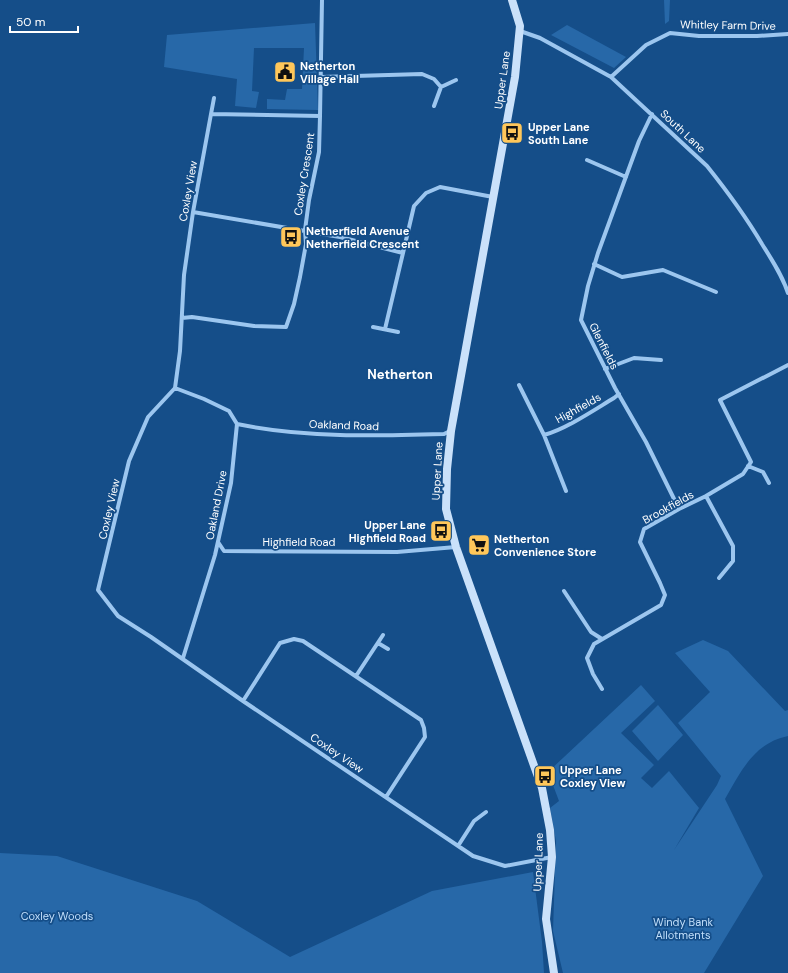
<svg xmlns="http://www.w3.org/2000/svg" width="788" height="973" viewBox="0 0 788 973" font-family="'DM Sans',sans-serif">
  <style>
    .green { fill: #2768a8 }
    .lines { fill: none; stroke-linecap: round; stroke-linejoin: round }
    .street { stroke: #9cc6ef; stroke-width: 4 }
    .secondary { stroke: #cae1fa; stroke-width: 8 }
    .labels { text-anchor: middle; stroke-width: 3.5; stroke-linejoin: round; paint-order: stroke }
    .street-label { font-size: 11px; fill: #fff; stroke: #154e89 }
    .poi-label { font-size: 11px; font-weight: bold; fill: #fff; stroke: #154e89; text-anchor: start }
    .park-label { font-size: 11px; fill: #c2dffb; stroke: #154e89 }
    .quarter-label { font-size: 13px; font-weight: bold; fill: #fff; stroke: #154e89 }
  </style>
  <rect width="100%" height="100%" fill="#154e89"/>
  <!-- green -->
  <path class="green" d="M664 0H670L669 21 665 24Z
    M315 23 318 110 267 109V99L285 100 287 89H302L304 48H254L252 91 259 92 256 108 235 106 237 79 164 67 167 35Z
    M567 25 626 57 614 68 551 35Z
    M703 640 728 651 785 711 788 710V736C754 743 741 771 725 799L763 876 704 973H563L553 931 556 841 550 808 559 801 548 772 641 685 655 701 621 733 654 765 641 778 652 788 669 771 699 808 674 850 717 785 721 776 678 723 710 692 675 653Z
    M658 705 683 735 658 761 632 731Z
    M0 853 57 856 197 901 290 957 432 891 533 872 542 942 544 973H0Z"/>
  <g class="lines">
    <!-- street -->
    <path class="street" d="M520 31 540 38 611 77 707 166C727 191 746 217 762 244 772 260 782 275 788 293
      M321 77 422 74 434 79 441 87 456 80
      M611 77 646 45 670 33 699 36H757L788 34
      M434 106 441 87
      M211 114 214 98
      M652 114 639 141 598 253 588 286 581 320 615 388 646 442 679 509
      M320 116 211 114 193 212 184 275 180 351 175 388 148 417 129 461 98 590 118 616 151 637 243 701 473 856 505 866 552 857
      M587 160 626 177
      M193 212 340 237 403 253 414 206 426 193 440 187 493 197
      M594 264 622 277 663 270 716 292
      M182 318 192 317 254 326 286 327 294 304 300 277 306 244 305 230 309 200 319 152 320 116 322 0
      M373 327 398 332
      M385 329 403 253
      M605 369 634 358 661 360
      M519 385 544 435C566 429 594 410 614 398L619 394
      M175 388 204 399 229 411 237 424 231 483 215 555 183 658
      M237 424C305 438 375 436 444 434L450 431
      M544 435 566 491
      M748 466 763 472 769 483
      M706 496 733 546V561L719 578
      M218 542 224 551 397 552 456 547
      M564 591 591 632 602 639
      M378 643 388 649
      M356 676 383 635
      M602 689 593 674 587 658 594 644 661 605 665 595 660 583 640 542 644 529 679 509 706 496 743 474 751 462 720 400 788 365
      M243 701 280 643 294 639 303 641 421 720 424 728 425 737 386 797
      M458 846 474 821 486 812"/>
    <!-- secondary -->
    <path class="secondary" d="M512 0 520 26 515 77 451 431 447 469 446 509 456 547 542 788 550 830 552 857 546 919 554 973"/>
  </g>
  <!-- icons -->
  <defs>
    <g id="civic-square" transform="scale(1.15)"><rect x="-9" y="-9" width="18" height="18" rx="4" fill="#ffc75a" stroke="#154e89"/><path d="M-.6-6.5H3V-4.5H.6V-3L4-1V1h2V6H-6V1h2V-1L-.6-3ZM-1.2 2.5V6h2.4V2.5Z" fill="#111"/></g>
    <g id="bus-square" transform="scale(1.15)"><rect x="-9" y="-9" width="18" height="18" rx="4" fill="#ffc75a" stroke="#154e89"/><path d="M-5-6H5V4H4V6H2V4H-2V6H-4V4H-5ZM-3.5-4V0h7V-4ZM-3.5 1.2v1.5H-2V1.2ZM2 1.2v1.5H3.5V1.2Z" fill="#111"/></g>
    <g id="supermarket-square" transform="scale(1.15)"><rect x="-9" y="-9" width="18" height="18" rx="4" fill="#ffc75a" stroke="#154e89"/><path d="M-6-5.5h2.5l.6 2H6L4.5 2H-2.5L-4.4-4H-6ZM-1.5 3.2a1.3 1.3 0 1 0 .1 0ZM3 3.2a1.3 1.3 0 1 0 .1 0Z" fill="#111"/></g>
  </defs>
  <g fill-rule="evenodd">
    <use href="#civic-square" x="285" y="72"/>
    <use href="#bus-square" x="512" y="133"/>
    <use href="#bus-square" x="291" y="237"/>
    <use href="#bus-square" x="441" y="531"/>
    <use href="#supermarket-square" x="479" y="545"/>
    <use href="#bus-square" x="545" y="776"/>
  </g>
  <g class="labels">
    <!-- street labels -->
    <g class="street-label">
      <text transform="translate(728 25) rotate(1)" y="4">Whitley Farm Drive</text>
      <text transform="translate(502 80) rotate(-82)" y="4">Upper Lane</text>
      <text transform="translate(683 131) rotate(43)" y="4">South Lane</text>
      <text transform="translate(304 174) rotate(-81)" y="4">Coxley Crescent</text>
      <text transform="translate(188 191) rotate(-80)" y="4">Coxley View</text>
      <text transform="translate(604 346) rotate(63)" y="4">Glenfields</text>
      <text transform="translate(578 408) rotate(-29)" y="4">Highfields</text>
      <text transform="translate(344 425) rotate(2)" y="4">Oakland Road</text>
      <text transform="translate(437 471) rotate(-87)" y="4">Upper Lane</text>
      <text transform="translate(216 505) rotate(-79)" y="4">Oakland Drive</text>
      <text transform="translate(668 507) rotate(-29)" y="4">Brookfields</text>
      <text transform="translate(109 509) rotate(-77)" y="4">Coxley View</text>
      <text x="299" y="546">Highfield Road</text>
      <text transform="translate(337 753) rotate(34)" y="4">Coxley View</text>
      <text transform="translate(538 862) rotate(-88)" y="4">Upper Lane</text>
    </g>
    <!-- poi labels -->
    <g class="poi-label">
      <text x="300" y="70">Netherton<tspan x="300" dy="13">Village Hall</tspan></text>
      <text x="528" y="131">Upper Lane<tspan x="528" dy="13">South Lane</tspan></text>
      <text x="306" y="235">Netherfield Avenue<tspan x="306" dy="13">Netherfield Crescent</tspan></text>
      <text x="426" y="529" text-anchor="end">Upper Lane<tspan x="426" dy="13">Highfield Road</tspan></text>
      <text x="494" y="543">Netherton<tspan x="494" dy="13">Convenience Store</tspan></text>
      <text x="560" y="774">Upper Lane<tspan x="560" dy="13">Coxley View</tspan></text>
    </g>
    <!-- park labels -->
    <g class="park-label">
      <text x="57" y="920">Coxley Woods</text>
      <text x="683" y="926">Windy Bank<tspan x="683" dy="13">Allotments</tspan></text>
    </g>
    <!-- quarter labels -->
    <g class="quarter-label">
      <text x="400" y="379">Netherton</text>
    </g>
  </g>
  <!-- scale -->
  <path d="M10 26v6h68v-6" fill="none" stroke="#ffffff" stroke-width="2"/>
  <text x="16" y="26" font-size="12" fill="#ffffff" stroke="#154e89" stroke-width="3" paint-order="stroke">50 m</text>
</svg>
